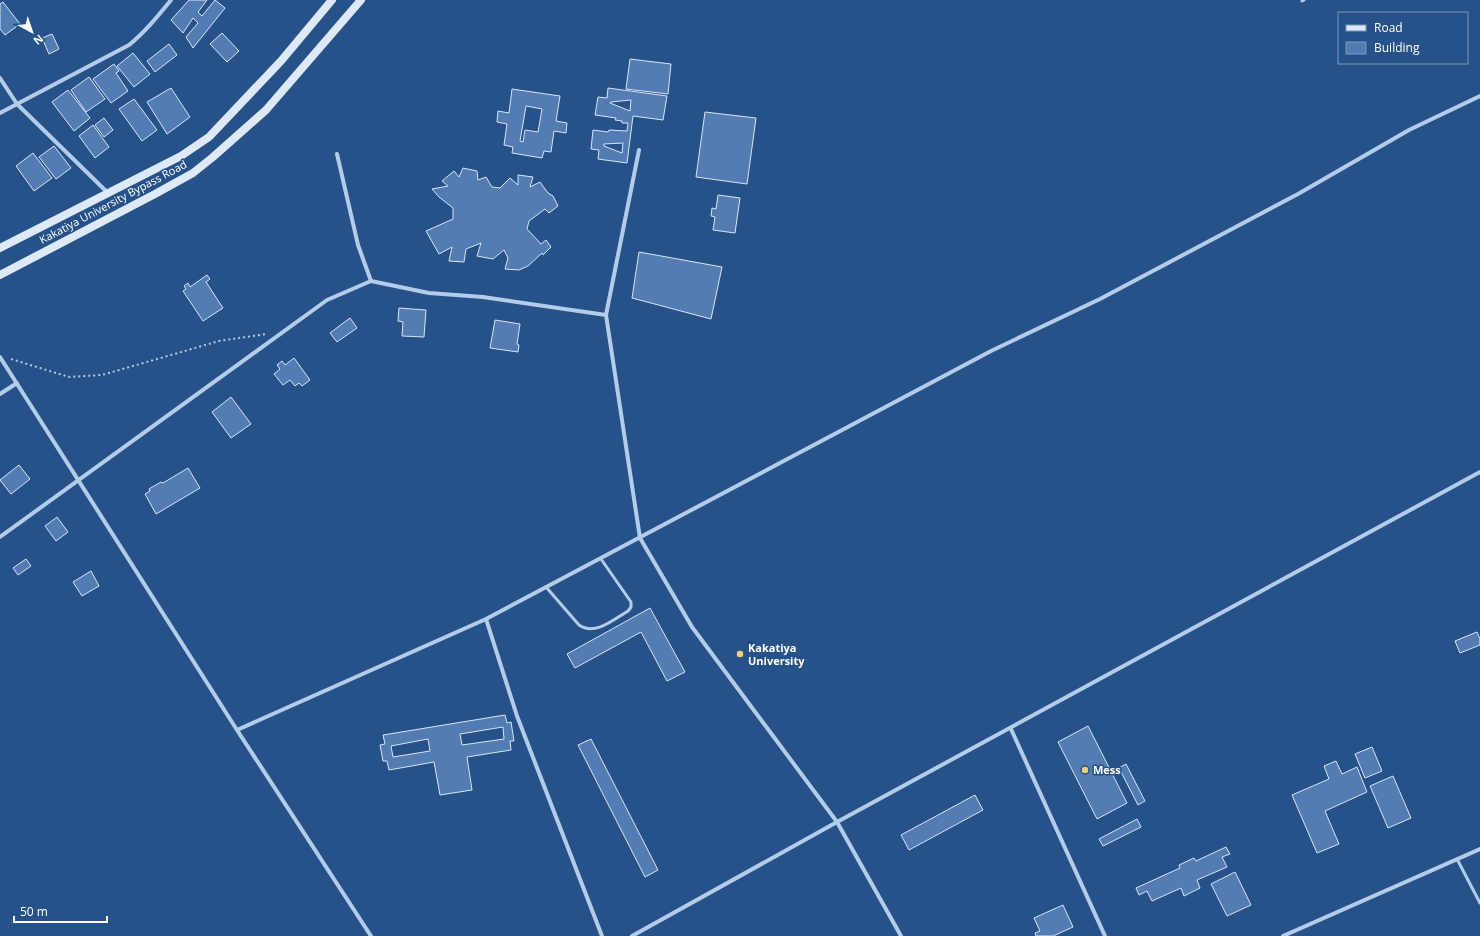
<svg xmlns="http://www.w3.org/2000/svg" width="1480" height="936" viewBox="0 0 1480 936" font-family="'Open Sans',sans-serif">
  <style>
    .building { fill: #537db2; stroke: #d7e6f7; fill-rule: evenodd }
    .lines { fill: none; stroke-linecap: round; stroke-linejoin: round }
    .path { stroke: #b3cce9; stroke-width: 2; stroke-dasharray: 2 3; stroke-linecap: butt }
    .lane { stroke: #b3cce9; stroke-width: 3 }
    .street { stroke: #b3cce9; stroke-width: 4 }
    .secondary { stroke: #dde9f8; stroke-width: 8 }
    .poi-dot { fill: #f2ce78; stroke: #265289; stroke-width: 1.5 }
    .labels { text-anchor: middle; stroke-width: 3; stroke-linejoin: round; paint-order: stroke }
    .street-label { font-size: 11px; fill: #fff; stroke: #265289 }
    .poi-label { font-size: 11px; font-weight: bold; fill: #fff; stroke: #265289; text-anchor: start }
  </style>
  <rect width="100%" height="100%" fill="#265289"/>
  <!-- building -->
  <path class="building" d="M189 0H207L198 12 202 16 215 0 225 8 193 48 186 37 198 23 193 18 183 33 171 20Z
    M3 2 20 24 5 35 0 29V4Z
    M222 33 239 51 227 62 210 44Z
    M52 34 59 49 49 54 42 38Z
    M169 44 177 55 155 72 147 61Z
    M133 53 150 74 134 87 117 66Z
    M630 59 671 64 668 94 626 89Z
    M114 64 119 71 116 73 128 91 111 103 93 79Z
    M89 77 105 99 86 112 71 90Z
    M171 88 190 117 167 134 147 102Z
    M608 88 667 96 663 120 633 116 627 163 598 159 599 150 591 149 593 130 608 132 609 130 627 131 628 123H622V121L615 120 616 118 595 115 598 97 607 98ZM631 100 630 111 610 103 611 102ZM623 143 622 153 604 146V144Z
    M512 89 560 96 556 121 567 123 566 133 554 131 551 152 544 151 542 158 512 153 513 147 504 145 507 124 497 122 498 111 509 113ZM526 106 542 109 538 132 525 130 523 142 520 141Z
    M68 90 90 118 74 131 52 102Z
    M134 99 157 130 142 141 119 109Z
    M705 112 756 118 747 184 696 177Z
    M104 118 113 130 104 137 95 125Z
    M93 125 109 147 95 158 79 136Z
    M54 146 71 168 56 179 39 157Z
    M33 153 52 178 34 191 16 166Z
    M463 168 477 171 478 180 486 177 492 187 500 188 510 178 518 185V175L533 177 530 187 540 182 548 193 553 196 558 206 549 213 545 209 529 221 527 229 541 244 546 240 551 247 543 255 542 253 528 266 519 270 505 269 508 258 504 250 493 259 477 256 481 243 466 249 464 262 449 261 452 247 439 254 426 231 453 219V208L439 197 432 189 448 186 442 181 454 171 459 177Z
    M718 195 740 198 735 233 713 230 715 217 711 216 712 208 716 209Z
    M639 252 722 267 711 319 632 298Z
    M207 275 210 279 206 282 223 308 203 321 183 291 186 289 184 286 188 283 190 287Z
    M399 308 426 310 424 337 402 336 403 322 398 321Z
    M350 318 357 328 337 342 330 333Z
    M495 320 520 324 517 344 519 345 518 352 490 348Z
    M294 358 310 380 302 386 299 383 295 386 290 380 283 385 274 374 280 369 277 365 282 361 285 365Z
    M231 397 251 424 231 438 212 412Z
    M19 465 30 479 11 494 0 480Z
    M188 468 200 488 156 514 145 494 150 491 149 489 161 482 163 483Z
    M57 517 68 532 56 541 45 526Z
    M26 559 31 566 18 575 13 568Z
    M91 571 99 586 82 596 73 582Z
    M650 608 685 672 667 681 641 632 575 668 567 654Z
    M1477 632 1480 639V645L1460 653 1455 641Z
    M505 715 507 723 511 722 514 741H510L511 750 467 757 472 790 440 795 434 762 389 770 387 761H383L380 745 385 744 383 735ZM503 727 504 739 462 745 460 734ZM428 739 430 751 393 757 391 746Z
    M1088 726 1127 803 1097 819 1058 742Z
    M591 739 658 870 645 877 578 745Z
    M1372 747 1382 771 1365 778 1355 754Z
    M1336 761 1342 774 1357 767 1367 792 1325 811 1339 844 1317 853 1292 795 1329 779 1324 766Z
    M1126 764 1145 801 1138 805 1119 768Z
    M1393 776 1411 818 1388 828 1370 786Z
    M975 795 983 810 909 850 901 835Z
    M1137 819 1141 827 1103 846 1099 839Z
    M1226 847 1230 854 1222 857 1227 867 1197 880 1200 888 1184 896 1181 888 1152 901 1147 891 1139 895 1136 888 1180 868 1179 865 1194 858 1196 861Z
    M1235 872 1251 905 1227 916 1211 884Z
    M1063 905 1073 927 1053 936H1036L1035 933 1040 931 1034 918Z"/>
  <g class="lines">
    <!-- path -->
    <path class="path" d="M11 359 69 377 102 375 219 341 266 334"/>
    <!-- lane -->
    <path class="lane" d="M1302 1 1304 0
      M546 587 579 625C595 636 613 620 628 611L631 607V602L601 559
      M1457 859 1480 903"/>
    <!-- street -->
    <path class="street" d="M0 78 17 104 108 193
      M0 113 129 45C145 32 158 16 171 0
      M639 150 606 315 640 538 692 627 837 822 901 936
      M337 154 358 245 371 281
      M0 357 237 730 371 936
      M0 394 17 383
      M0 537 327 300 371 281 429 293 483 297 606 315
      M486 619 517 716 602 936
      M1011 729 1105 936
      M237 730 486 619 991 351 1100 299 1298 194 1409 130 1480 96
      M632 936 837 822 1480 472
      M1283 936 1480 849"/>
    <!-- secondary -->
    <path class="secondary" d="M0 248 181 156 209 137 281 61 332 0
      M0 275 155 194 193 173 213 157 266 110 361 0"/>
  </g>
  <!-- markers -->
  <g class="poi-dot">
    <circle cx="740" cy="654" r="4"/>
    <circle cx="1085" cy="770" r="4"/>
  </g>
  <g class="labels">
    <!-- street labels -->
    <g class="street-label">
      <text transform="translate(113 202) rotate(-28)" y="4">Kakatiya University Bypass Road</text>
    </g>
    <!-- poi labels -->
    <g class="poi-label">
      <text x="748" y="652">Kakatiya<tspan x="748" dy="13">University</tspan></text>
      <text x="1093" y="774">Mess</text>
    </g>
  </g>
  <!-- legend -->
  <rect x="1338" y="12" width="130" height="52" fill="#265289" stroke="#7d97b8"/>
  <rect x="1346" y="25" width="20" height="6" fill="#dde9f8" stroke="#7d97b8"/>
  <text x="1374" y="32" font-size="12" fill="#ffffff">Road</text>
  <rect x="1346" y="42" width="20" height="12" fill="#537db2" stroke="#7d97b8"/>
  <text x="1374" y="52" font-size="12" fill="#ffffff">Building</text>
  <!-- north arrow -->
  <g transform="translate(32 32) rotate(140)" stroke="#265289" stroke-width="3" paint-order="stroke">
  <path d="M0-3L7 15L0 10L-7 15Z" fill="#ffffff"/>
  <text y="-6" font-size="11" font-weight="bold" text-anchor="middle" fill="#ffffff">N</text>
  </g>
  <!-- scale -->
  <path d="M14 916v6h93v-6" fill="none" stroke="#ffffff" stroke-width="2"/>
  <text x="20" y="916" font-size="12" fill="#ffffff" stroke="#265289" stroke-width="3" paint-order="stroke">50 m</text>
</svg>
